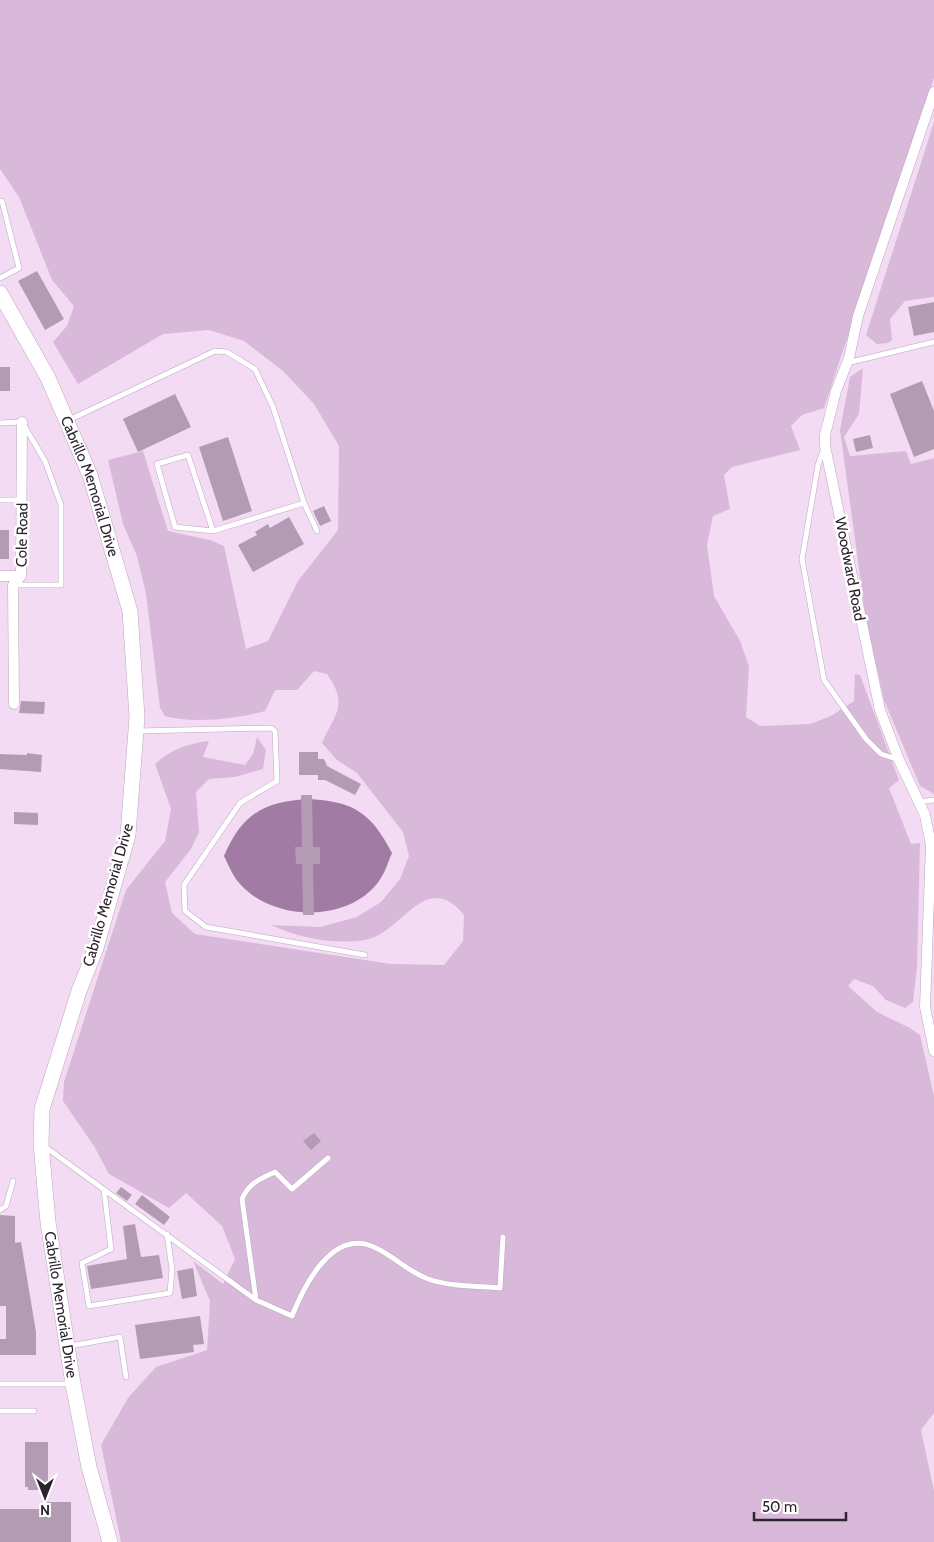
<svg xmlns="http://www.w3.org/2000/svg" width="934" height="1542" viewBox="0 0 934 1542" font-family="Cabin,sans-serif">
  <style>
    .green { fill: #d9b9da }
    .water { fill: #a17ba3 }
    .building { fill: #b29bb3 }
    .lines { fill: none; stroke-linecap: round; stroke-linejoin: round }
    .lane-casing { stroke: #bda6be; stroke-width: 6 }
    .street-casing { stroke: #bda6be; stroke-width: 11 }
    .secondary-casing { stroke: #bda6be; stroke-width: 16 }
    .lane { stroke: #fff; stroke-width: 5 }
    .street { stroke: #fff; stroke-width: 10 }
    .secondary { stroke: #fff; stroke-width: 15 }
    .labels { text-anchor: middle; stroke-width: 5; stroke-linejoin: round; paint-order: stroke }
    .street-label { font-size: 15px; fill: #2c232c; stroke: #fff }
  </style>
  <rect width="100%" height="100%" fill="#f3dbf4"/>
  <!-- green -->
  <path class="green" d="M0 0H934V78L824 408 802 415 791 426 800 450 732 467 724 475 730 509 713 516 707 545 714 596 740 641 749 666 746 717 760 726 810 724 831 716 854 701 855 674 860 675 899 780 889 788 911 844 920 843 917 967 913 1002 905 1008 886 1000 873 986 854 979 848 986 877 1012 910 1028 920 1035 934 1096V1413L921 1430 934 1491V1542H121L101 1445 128 1398 156 1367 207 1350 210 1301 193 1261 223 1284 235 1259 222 1226 186 1193 169 1208 109 1174 94 1146 63 1101 64 1082 126 890 165 841 171 809 155 764C170 750 189 743 209 741L203 757 245 765 253 754 257 737 266 750 263 769 235 777 209 779 196 792 199 832 191 849 165 882 172 913 195 934 391 964 444 965 463 941 464 915C425 868 403 933 365 940 335 945 298 938 271 925L320 927 357 917 381 902 400 879 409 856 403 832 357 773 337 760 322 743C335 713 349 706 327 674L314 671 297 690H275L265 711C237 719 193 724 165 716L160 708 146 594 137 556 123 524 108 460 143 451 168 531 210 540 224 546 246 649 268 641 298 581 338 530 339 446 314 404 283 371 244 341 209 330 163 334 78 384 53 342 67 326 74 306 52 280 19 197 0 169Z
    M934 122V297L905 301 890 319 892 340 888 343 877 344 866 335Z
    M863 368 859 414 844 437 850 456 906 451 911 464 934 458V794L920 786 884 700 866 620 840 430 850 377Z"/>
  <!-- water -->
  <path class="water" d="M310 799C355 802 371 813 392 853 388 862 385 873 379 881 349 923 275 921 242 886 234 879 229 866 224 856 242 814 264 801 310 799Z"/>
  <!-- building -->
  <path class="building" d="M37 271 64 319 45 330 18 281Z
    M934 302V332L914 336 908 307Z
    M0 367H10V391H0Z
    M922 381 934 411V449L914 457 890 394Z
    M175 394 191 427 138 452 123 419Z
    M870 435 873 448 856 452 853 439Z
    M228 437 252 511 223 521 199 447Z
    M324 506 331 521 320 526 313 511Z
    M289 517 304 544 253 572 238 545 257 535 255 532 268 524 270 528Z
    M0 530H9V559H0Z
    M21 701 45 702 44 714 19 713Z
    M299 752H318V759H324L327 766 361 784 355 795 325 780H318V775H299Z
    M27 753 42 755 41 772 0 769V754L27 755Z
    M301 795H312L313 847H320V864H313L314 915H303L302 864H296L295 847H302Z
    M14 812 38 813V825L14 824Z
    M314 1133 321 1141 311 1150 303 1141Z
    M121 1187 132 1195 127 1201 116 1193Z
    M142 1195 170 1217 164 1225 135 1204Z
    M0 1215 15 1216V1243L21 1242 36 1332V1355H0V1339H6V1306H0Z
    M135 1224 141 1257 159 1255 163 1278 91 1289 87 1266 127 1259 123 1226Z
    M193 1268 197 1296 182 1299 177 1271Z
    M200 1316 204 1344 193 1345 194 1352 140 1359 135 1325Z
    M25 1442H48V1490H28V1487H25Z
    M46 1502H71V1542H0V1509H46Z"/>
  <g class="lines">
    <!-- lane casing -->
    <g class="lane-casing">
      <path id="lane" d="M0 278 19 268 2 201
        M847 363 934 342
        M69 420 215 351 227 352 255 369 273 407 304 503 317 531
        M0 423 22 422 45 461 61 505V585H13
        M823 451 818 465 802 559 824 680 866 739 881 754 899 760
        M0 500H22
        M213 531 188 455 157 464 175 527 213 531 304 503
        M138 731 271 728 275 731 277 781 240 803 184 885 185 911 206 927 365 955
        M919 802 934 800
        M44 1146 256 1300 292 1316C304 1286 333 1226 376 1248 395 1257 407 1271 428 1279 451 1287 477 1286 500 1288L503 1237
        M104 1190 111 1249 82 1263 89 1306 170 1293 172 1269 167 1234
        M0 1210 6 1206 13 1181
        M256 1300 242 1199C249 1183 260 1179 275 1172L292 1189 328 1158
        M70 1346 120 1337 126 1377
        M0 1384H72
        M0 1411H34"/>
    </g>
    <!-- street casing -->
    <g class="street-casing">
      <path id="street" d="M934 92 858 316 849 358 836 391 825 435V446L880 710 899 760 925 815 931 845 925 1007 934 1051
        M0 576H21
        M14 704 13 585 21 576 22 422"/>
    </g>
    <!-- secondary casing -->
    <g class="secondary-casing">
      <g id="secondary">
        <path id="s1" d="M0 293 48 378 90 475 130 611 137 717 128 835 96 948 79 991 42 1109 41 1144 48 1222 73 1384 89 1467 110 1542"/>
      </g>
    </g>
    <!-- lane -->
    <use href="#lane" class="lane"/>
    <!-- street -->
    <use href="#street" class="street"/>
    <!-- secondary -->
    <use href="#secondary" class="secondary"/>
  </g>
  <g class="labels">
    <!-- street labels -->
    <g class="street-label">
      <text dy="5" stroke="none"><textPath href="#s1" startOffset="214">Cabrillo Memorial Drive</textPath></text>
      <text transform="translate(22 535) rotate(-89)" y="5">Cole Road</text>
      <text transform="translate(850 569) rotate(79)" y="5">Woodward Road</text>
      <text transform="translate(108 895) rotate(-74)" y="5">Cabrillo Memorial Drive</text>
      <text dy="5" stroke="none"><textPath href="#s1" startOffset="1054">Cabrillo Memorial Drive</textPath></text>
    </g>
  </g>
  <!-- north arrow -->
  <g transform="translate(45 1497) rotate(180)" stroke="#ffffff" stroke-width="4" paint-order="stroke">
  <path d="M0-4L9 19L0 12L-9 19Z" fill="#2c232c"/>
  <text y="-8" font-size="14" font-weight="bold" text-anchor="middle" fill="#2c232c">N</text>
  </g>
  <!-- scale -->
  <path d="M754 1512v8h92v-8" fill="none" stroke="#2c232c" stroke-width="2.5"/>
  <text x="762" y="1512" font-size="15" fill="#2c232c" stroke="#ffffff" stroke-width="4" paint-order="stroke">50 m</text>
</svg>
